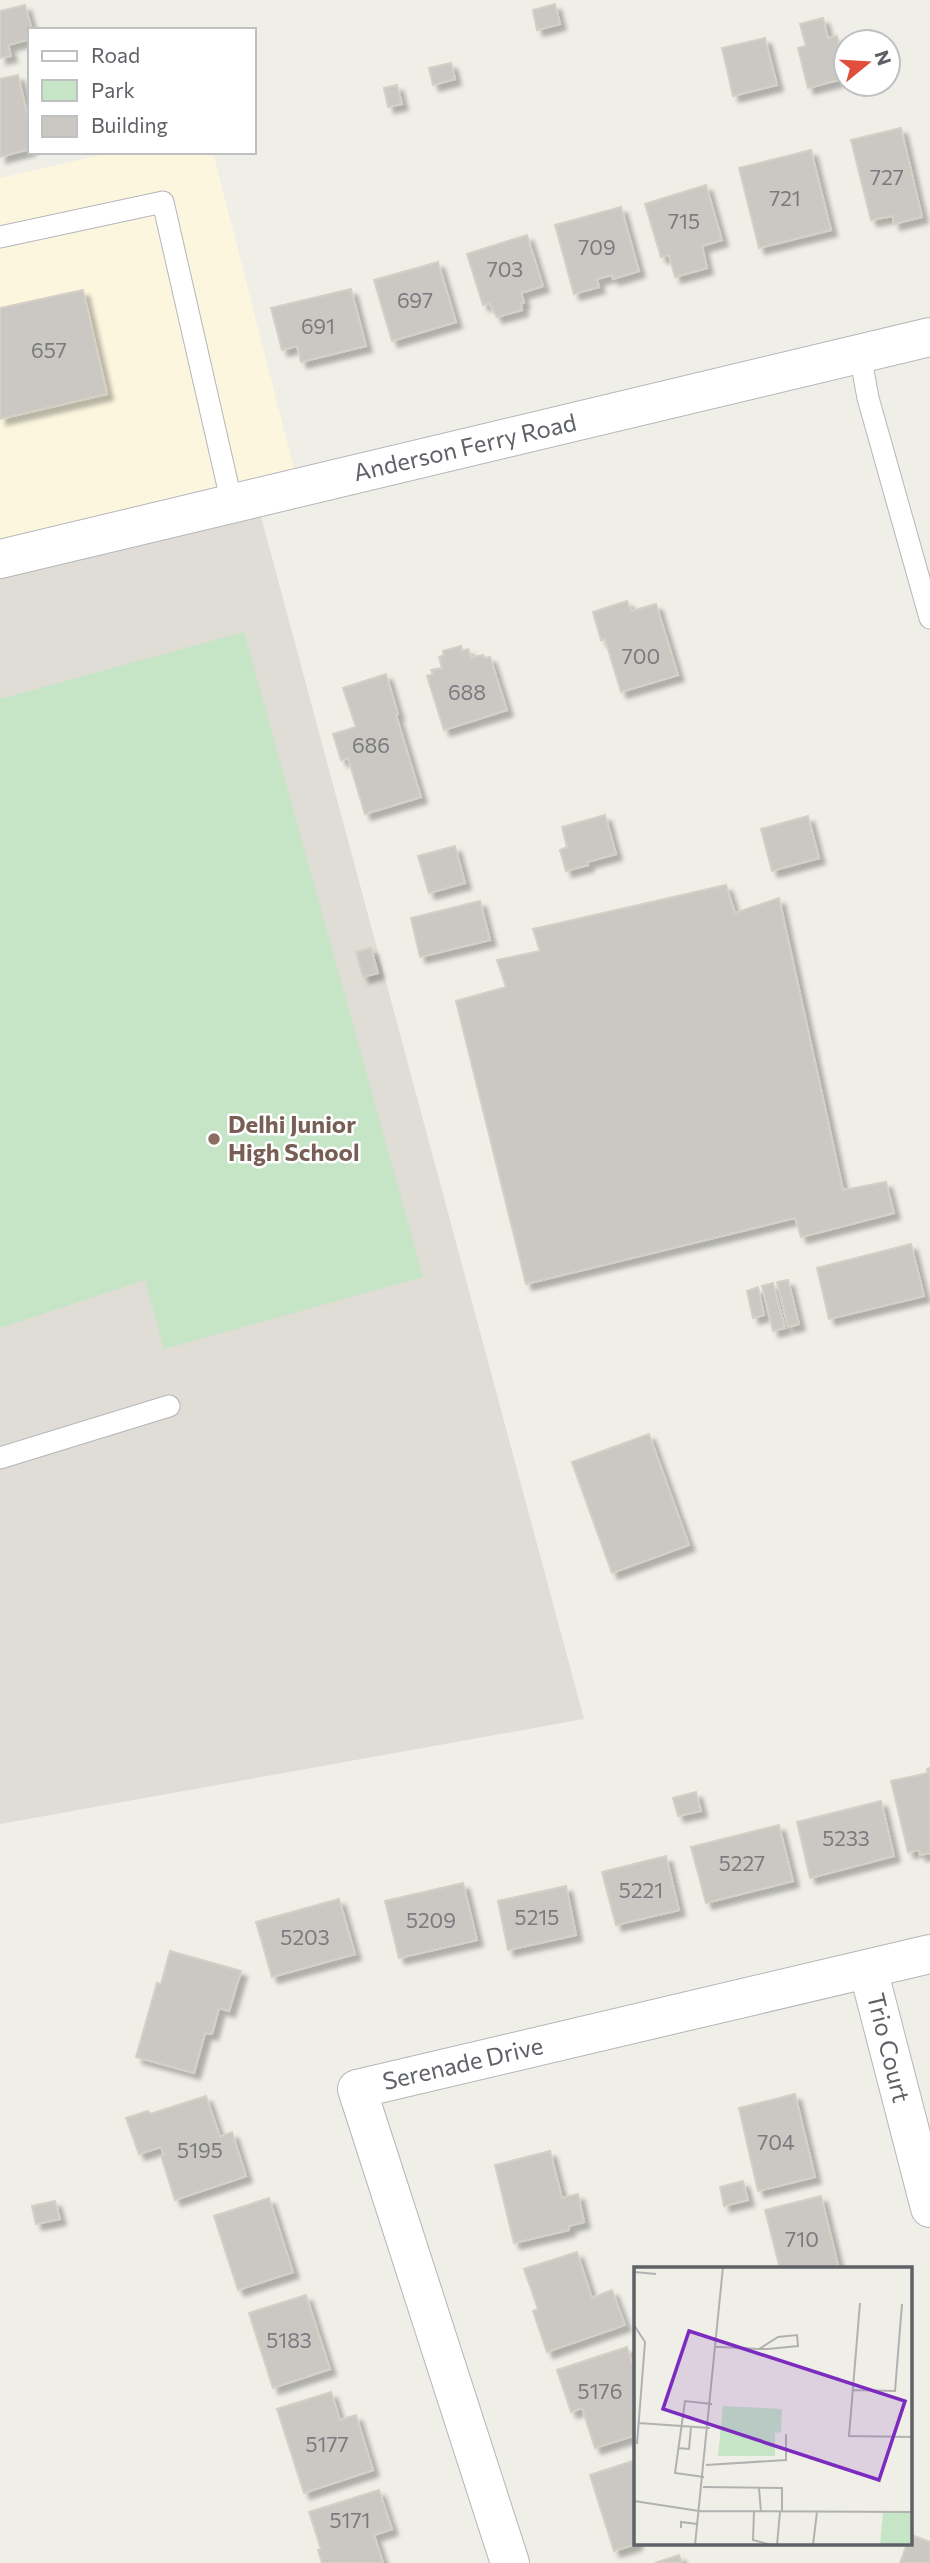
<svg xmlns="http://www.w3.org/2000/svg" width="930" height="2563" viewBox="0 0 930 2563" font-family="Commissioner,sans-serif">
  <style>
    .commercial { fill: #fcf6df }
    .education { fill: #dfddd5 }
    .green { fill: #c5e5c6 }
    .building { fill: #cbc8c4; stroke: #d4d0c5; stroke-width: 2; filter: url(#shadow) }
    .lines { fill: none; stroke-linecap: round; stroke-linejoin: round }
    .service-casing { stroke: #b4b6ba; stroke-width: 23 }
    .minor-casing { stroke: #b4b6ba; stroke-width: 40 }
    .tertiary-casing { stroke: #b4b6ba; stroke-width: 40 }
    .service { stroke: #fff; stroke-width: 21 }
    .minor { stroke: #fff; stroke-width: 38 }
    .tertiary { stroke: #fff; stroke-width: 38 }
    .education-dot { fill: #8d6e63; stroke: #fff; stroke-width: 2.5 }
    .labels { text-anchor: middle; stroke-width: 5; stroke-linejoin: round; paint-order: stroke }
    .number-label { font-size: 21px; fill: #797b7e }
    .street-label { font-size: 24px; fill: #5e6166; stroke: #fff }
    .education-label { font-size: 24px; font-weight: bold; fill: #785e54; stroke: #fff; text-anchor: start }
    .inset-road { fill: none; stroke: #b1b2af; stroke-width: 2 }
    .view { fill: #7b2cbf; fill-opacity: 0.15; stroke: #7b2cbf; stroke-width: 3.5 }
    .inset-edge { fill: none; stroke: #5e6166; stroke-width: 3.5 }
  </style>
  <defs>
    <filter id="shadow"><feDropShadow dx="6" dy="6" stdDeviation="2" flood-color="#0004"/></filter>
  </defs>
  <rect width="100%" height="100%" fill="#efeee7"/>
  <!-- commercial -->
  <path class="commercial" d="M114 152H213L299 488 0 559V178Z"/>
  <!-- education -->
  <path class="education" d="M256 498 584 1719 0 1824V559Z"/>
  <!-- green -->
  <path class="green" d="M244 632 423 1277 164 1349 145 1280 0 1328V699Z"/>
  <!-- building -->
  <path class="building" d="M555 4 560 24 537 30 533 10Z
    M25 5 32 30H30V39L8 45 11 56 0 58V11Z
    M823 18 828 38 837 36 846 78 808 88 798 48 806 46 800 24Z
    M765 38 777 85 733 96 722 48Z
    M451 63 455 79 433 85 429 68Z
    M18 75 27 113 30 112V149L0 157V79Z
    M397 85 402 104 388 107 384 88Z
    M901 128 922 217 894 224 893 216 871 220 851 140Z
    M811 150 831 230 759 248 739 168Z
    M706 185 722 240 702 246 707 268 675 277 669 255 661 257 645 204Z
    M621 207 639 271 613 279 612 275 597 279 599 287 574 294 555 225Z
    M527 235 543 286 521 293 524 302 521 303 522 310 497 317 489 303 483 305 467 254Z
    M438 262 456 322 392 341 374 280Z
    M351 289 366 346 301 362 297 346 282 350 271 308Z
    M83 290 107 394 0 419V308Z
    M627 601 631 611 656 604 678 675 621 692 605 639 601 640 593 612Z
    M461 646 462 651 468 649 471 658 483 655 485 658 490 657 507 710 444 730 427 676 433 674 431 670 442 668 439 657 444 655 443 651Z
    M386 674 398 714 396 715 421 797 365 814 348 758 341 760 333 734 356 727 343 688Z
    M605 815 616 854 587 862 588 865 566 871 560 850 567 847 562 827Z
    M808 816 819 858 772 871 761 829Z
    M455 846 465 883 429 893 418 856Z
    M726 885 735 913 779 898 843 1190 886 1182 894 1213 801 1237 795 1218 526 1284 456 1001 506 987 497 960 540 951 533 929Z
    M480 901 490 940 420 957 411 918Z
    M371 948 378 973 363 977 356 952Z
    M911 1244 924 1296 829 1319 817 1268Z
    M788 1280 799 1324 788 1327 777 1282Z
    M773 1283 785 1328 773 1331 762 1286Z
    M758 1287 764 1315 753 1318 747 1291Z
    M649 1434 689 1545 612 1573 572 1462Z
    M930 1768V1853L920 1855 919 1850 908 1852 891 1781 928 1773 927 1769Z
    M696 1792 701 1811 678 1816 673 1798Z
    M881 1801 894 1856 810 1878 797 1822Z
    M779 1825 793 1881 706 1903 691 1847Z
    M666 1856 679 1910 616 1925 602 1872Z
    M463 1883 477 1940 399 1958 385 1901Z
    M566 1886 576 1935 508 1950 498 1901Z
    M339 1899 355 1954 272 1977 256 1922Z
    M170 1951 241 1971 229 2011 219 2008 212 2034 205 2033 194 2073 136 2057 157 1983 161 1984Z
    M795 2094 815 2177 758 2191 739 2108Z
    M206 2096 220 2137 232 2132 246 2176 175 2200 161 2156 164 2155 161 2147 139 2154 126 2118 148 2111 150 2114Z
    M550 2151 562 2198 578 2194 584 2222 569 2226V2230L514 2243 495 2165Z
    M743 2181 748 2200 724 2206 720 2187Z
    M821 2196 839 2269H780L765 2210Z
    M269 2198 293 2272 238 2290 214 2216Z
    M55 2201 60 2219 36 2224 32 2206Z
    M577 2252 592 2298 612 2290 625 2325 547 2352 533 2311 538 2309 524 2269Z
    M306 2295 330 2369 273 2388 249 2313Z
    M627 2347 636 2376V2435L595 2448 582 2408 571 2412 557 2370Z
    M331 2392 340 2420 356 2415 373 2470 304 2493 277 2409Z
    M636 2460V2544L614 2551 590 2475Z
    M379 2490 392 2529 374 2535 383 2563H322L318 2550 321 2549 309 2512Z
    M911 2535 930 2542V2563H900L907 2544H911Z
    M679 2555 682 2563H655Z"/>
  <g class="lines">
    <!-- service casing -->
    <g class="service-casing">
      <path id="service" d="M0 237 163 202 232 504
        M860 354 868 398 930 618
        M0 1458 169 1406"/>
    </g>
    <!-- minor casing -->
    <g class="minor-casing">
      <path id="minor" d="M868 1969 930 2208
        M510 2563 357 2089 930 1954"/>
    </g>
    <!-- tertiary casing -->
    <g class="tertiary-casing">
      <path id="tertiary" d="M0 559 930 337"/>
    </g>
    <!-- service -->
    <use href="#service" class="service"/>
    <!-- minor -->
    <use href="#minor" class="minor"/>
    <!-- tertiary -->
    <use href="#tertiary" class="tertiary"/>
  </g>
  <!-- markers -->
  <circle class="education-dot" cx="214" cy="1139" r="7"/>
  <g class="labels">
    <!-- number labels -->
    <g class="number-label">
      <text x="887" y="185">727</text>
      <text x="785" y="206">721</text>
      <text x="684" y="229">715</text>
      <text x="597" y="255">709</text>
      <text x="505" y="277">703</text>
      <text x="415" y="308">697</text>
      <text x="318" y="334">691</text>
      <text x="49" y="358">657</text>
      <text x="641" y="664">700</text>
      <text x="467" y="700">688</text>
      <text x="371" y="753">686</text>
      <text x="846" y="1846">5233</text>
      <text x="742" y="1871">5227</text>
      <text x="641" y="1898">5221</text>
      <text x="537" y="1925">5215</text>
      <text x="431" y="1928">5209</text>
      <text x="305" y="1945">5203</text>
      <text x="776" y="2150">704</text>
      <text x="200" y="2158">5195</text>
      <text x="802" y="2247">710</text>
      <text x="289" y="2348">5183</text>
      <text x="600" y="2399">5176</text>
      <text x="327" y="2452">5177</text>
      <text x="350" y="2528">5171</text>
    </g>
    <!-- street labels -->
    <g class="street-label">
      <text transform="translate(465 448) rotate(-13)" y="8">Anderson Ferry Road</text>
      <text transform="translate(888 2048) rotate(76)" y="8">Trio Court</text>
      <text transform="translate(463 2064) rotate(-13)" y="8">Serenade Drive</text>
    </g>
    <!-- education labels -->
    <g class="education-label">
      <text x="228" y="1133">Delhi Junior<tspan x="228" dy="28">High School</tspan></text>
    </g>
  </g>
  <!-- overview -->
  <g transform="translate(634 2267)">
    <rect width="278" height="278" fill="#efeee7"/>
    <path d="M89 139 148 142 147 165 141 166V189H84ZM249 245H278V278H246Z" fill="#c5e5c6"/>
    <path class="inset-road" d="M105 0H145M0 5 22 7M226 36 215 169 279 170M0 58 11 75 3 177M82 80H86L125 82H134L164 79 163 68 144 70 125 82M219 123 261 124 268 37M5 156 76 161M44 181 55 182 57 160M72 198 152 193V167M70 210 41 206 51 134 78 137M69 220 148 221V245M125 221 127 245M0 234 65 244 279 245M120 244 119 273 137 278M47 261V255L63 257M61 278 89 0M143 278 146 245M179 278 183 245"/>
    <path class="view" d="M55 64 271 134 245 213 29 142Z"/>
    <rect width="278" height="278" class="inset-edge"/>
  </g>
  <!-- legend -->
  <rect x="28" y="28" width="228" height="126" fill="#ffffff" stroke="#bfc0c2" stroke-width="2"/>
  <rect x="42" y="51" width="35" height="10" fill="#ffffff" stroke="#bfc0c2" stroke-width="2"/>
  <text x="91" y="63" font-size="21" fill="#5e6166">Road</text>
  <rect x="42" y="80" width="35" height="21" fill="#c5e5c6" stroke="#bfc0c2" stroke-width="2"/>
  <text x="91" y="98" font-size="21" fill="#5e6166">Park</text>
  <rect x="42" y="116" width="35" height="21" fill="#cbc8c4" stroke="#bfc0c2" stroke-width="2"/>
  <text x="91" y="133" font-size="21" fill="#5e6166">Building</text>
  <!-- north arrow -->
  <g transform="translate(867 63) rotate(72)"><circle r="33" fill="#ffffff" stroke="#bfc0c2" stroke-width="2"/>
  <path d="M0-5L12 26L0 18L-12 26Z" fill="#e04e3c"/>
  <text y="-10" font-size="19" font-weight="bold" text-anchor="middle" fill="#5e6166">N</text>
  </g>
</svg>
